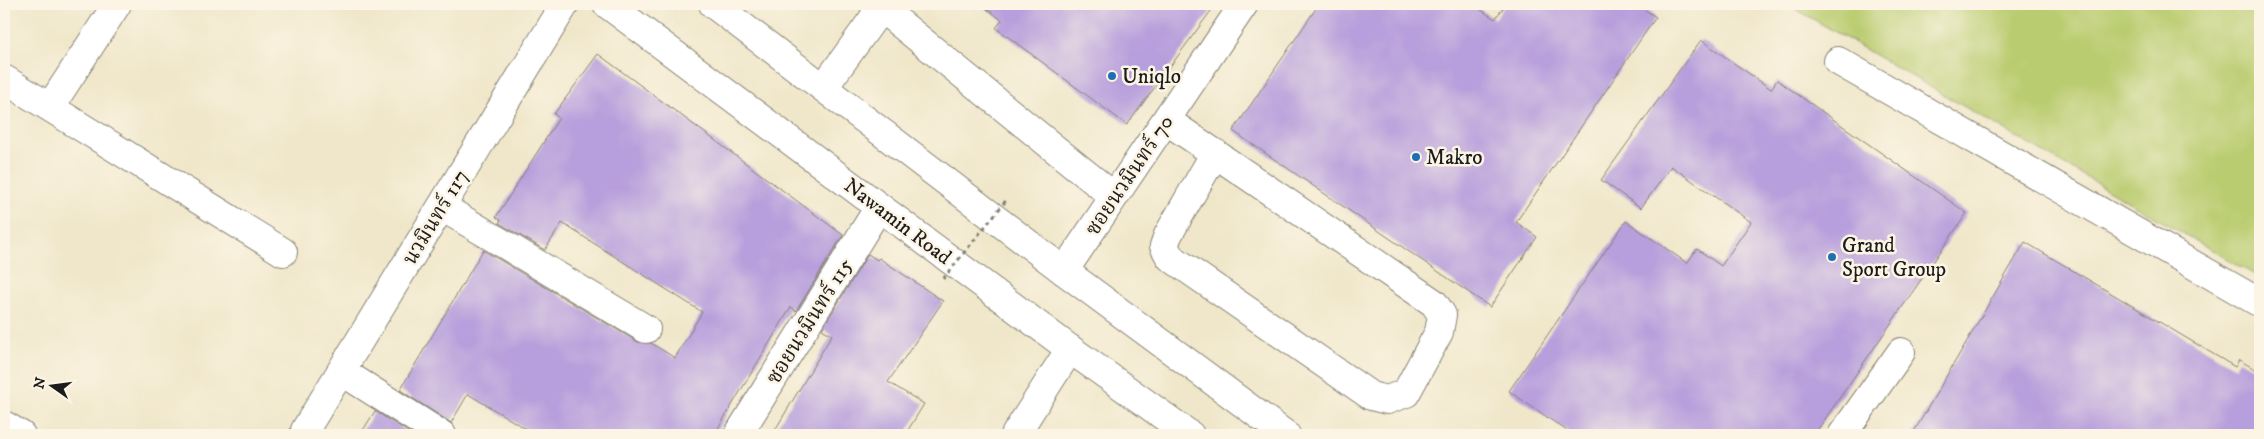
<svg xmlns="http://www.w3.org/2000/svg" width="2264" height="439" viewBox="0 0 2264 439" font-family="'IM FELL DW Pica','Noto Serif Thai',serif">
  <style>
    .green { fill: #bacc70; stroke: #6b7446 }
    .building { fill: #b79edc }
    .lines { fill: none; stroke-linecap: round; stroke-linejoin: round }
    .minor-casing { stroke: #868273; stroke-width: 30 }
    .major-casing { stroke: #868273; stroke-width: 30 }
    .minor { stroke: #fff; stroke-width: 28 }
    .major { stroke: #fff; stroke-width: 28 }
    .path-bridge { stroke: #868273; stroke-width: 3; stroke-dasharray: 4 4; stroke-linecap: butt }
    .poi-dot { fill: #1f6fb2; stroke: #fcf5e5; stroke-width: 2 }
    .labels { text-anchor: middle; stroke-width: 5; stroke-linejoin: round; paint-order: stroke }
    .poi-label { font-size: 21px; fill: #1c1c1c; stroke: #fcf5e5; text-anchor: start }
    .street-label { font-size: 21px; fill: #1c1c1c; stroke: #fcf5e5 }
  </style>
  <rect width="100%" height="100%" fill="#fcf5e5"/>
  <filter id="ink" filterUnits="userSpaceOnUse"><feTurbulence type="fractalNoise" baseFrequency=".02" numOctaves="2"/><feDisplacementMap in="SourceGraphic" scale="10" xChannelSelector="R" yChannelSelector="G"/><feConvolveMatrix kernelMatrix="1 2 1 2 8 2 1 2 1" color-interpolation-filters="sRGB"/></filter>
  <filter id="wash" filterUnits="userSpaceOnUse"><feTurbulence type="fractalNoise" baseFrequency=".0096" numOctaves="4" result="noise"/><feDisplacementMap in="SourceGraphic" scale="20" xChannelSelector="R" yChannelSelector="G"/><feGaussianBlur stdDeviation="1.12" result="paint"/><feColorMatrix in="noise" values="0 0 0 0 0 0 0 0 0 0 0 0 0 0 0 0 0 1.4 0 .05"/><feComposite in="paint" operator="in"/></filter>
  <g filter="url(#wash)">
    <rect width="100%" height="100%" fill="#f0e7ca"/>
    <!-- green -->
    <path class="green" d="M1787 4H2260V278Z"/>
    <g id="blocks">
      <!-- building -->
      <path class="building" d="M980 4H1216L1127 125 996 28 1002 20Z
        M1319 4H1472L1495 19 1506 4H1636L1656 17 1516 222 1537 237 1490 307 1233 131Z
        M1701 40 1771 89 1777 80 1967 213 1814 435H1573L1509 391 1626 221 1687 263 1697 249 1721 266 1751 222 1671 166 1641 208 1601 180Z
        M598 54 843 235 796 311 791 307 714 435H536L468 394 451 423 400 390 483 250 638 342 651 343 675 358 702 312 562 223 545 250 499 223 501 220 496 217 559 118 554 114Z
        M2025 242 2235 367 2239 360 2260 372V435H1912Z
        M868 254 877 260 879 258 943 301 888 382 924 404 905 435H772L832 335 822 329Z
        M375 411 413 435H360Z"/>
    </g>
  </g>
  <g filter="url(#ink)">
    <use href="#blocks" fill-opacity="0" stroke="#868273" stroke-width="1"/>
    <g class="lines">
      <!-- minor casing -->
      <g class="minor-casing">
        <path id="minor" d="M881 8 1113 196
          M1838 61 2260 303
          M4 79 283 252
          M824 87 881 8 874 4
          M50 107 117 4
          M1166 120 1434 303 1442 315 1439 332 1406 393 1387 400 1371 396 1170 257 1164 246 1168 235 1215 153
          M442 207 646 329
          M1064 271 1244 4
          M341 371 442 435
          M4 425 21 435
          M305 430 565 4
          M738 435 879 207
          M1015 435 1070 349
          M1842 435 1901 352"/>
      </g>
      <!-- major casing -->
      <g class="major-casing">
        <path id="major" d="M607 4 1070 349 1190 435
          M713 4 1064 271 1286 435"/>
      </g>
      <!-- minor -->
      <use href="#minor" class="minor"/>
      <!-- major -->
      <use href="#major" class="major"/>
      <!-- path-bridge -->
      <path class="path-bridge" d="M943 279 1008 198"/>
    </g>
  </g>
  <!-- markers -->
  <g class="poi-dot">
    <circle cx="1112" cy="76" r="5"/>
    <circle cx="1416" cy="157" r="5"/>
    <circle cx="1832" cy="257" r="5"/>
  </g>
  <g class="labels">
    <!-- poi labels -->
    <g class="poi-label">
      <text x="1122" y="83">Uniqlo</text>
      <text x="1426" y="164">Makro</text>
      <text x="1842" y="252">Grand<tspan x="1842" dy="24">Sport Group</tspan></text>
    </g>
    <!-- street labels -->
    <g class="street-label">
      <text transform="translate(1129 175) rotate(-56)" y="7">ซอยนวมินทร์ 70</text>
      <text transform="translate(435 217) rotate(-59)" y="7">นวมินทร์ 117</text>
      <text transform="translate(898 221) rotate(37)" y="7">Nawamin Road</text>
      <text transform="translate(809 321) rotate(-58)" y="7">ซอยนวมินทร์ 115</text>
    </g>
  </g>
  <!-- margin -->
  <rect width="2264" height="439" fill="none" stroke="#fcf5e5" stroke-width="20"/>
  <!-- north arrow -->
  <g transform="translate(52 386) rotate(284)" stroke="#fcf5e5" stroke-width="4" paint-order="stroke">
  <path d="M0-4L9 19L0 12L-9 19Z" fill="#1c1c1c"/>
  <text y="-8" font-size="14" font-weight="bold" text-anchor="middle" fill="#1c1c1c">N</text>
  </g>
</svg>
